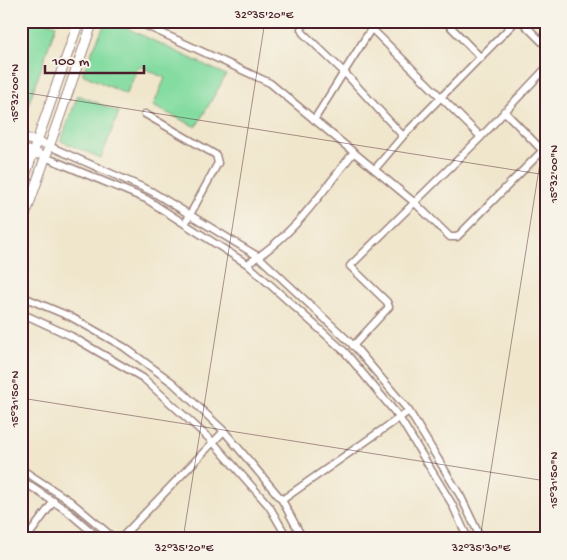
<svg xmlns="http://www.w3.org/2000/svg" width="567" height="560" viewBox="0 0 567 560" font-family="'Gochi Hand',sans-serif">
  <style>
    .green { fill: #84dca1; stroke: #677e66 }
    .lines { fill: none; stroke-linecap: round; stroke-linejoin: round }
    .street-casing { stroke: #9d827c; stroke-width: 9 }
    .secondary-casing { stroke: #9d827c; stroke-width: 11 }
    .street { stroke: #fff; stroke-width: 6 }
    .secondary { stroke: #fff; stroke-width: 9 }
    .ticks { fill: none; stroke: #4a1f2b; stroke-width: 1; stroke-opacity: 0.45 }
    .neatline { fill: none; stroke: #4a1f2b; stroke-width: 2 }
    .ticks-label { font-size: 12px; text-anchor: middle; fill: #4a1f2b }
  </style>
  <rect width="100%" height="100%" fill="#f7f3e8"/>
  <filter id="ink" filterUnits="userSpaceOnUse"><feTurbulence type="fractalNoise" baseFrequency=".02" numOctaves="2"/><feDisplacementMap in="SourceGraphic" scale="10" xChannelSelector="R" yChannelSelector="G"/><feConvolveMatrix kernelMatrix="1 2 1 2 8 2 1 2 1" color-interpolation-filters="sRGB"/></filter>
  <filter id="wash" filterUnits="userSpaceOnUse"><feTurbulence type="fractalNoise" baseFrequency=".0096" numOctaves="4" result="noise"/><feDisplacementMap in="SourceGraphic" scale="20" xChannelSelector="R" yChannelSelector="G"/><feGaussianBlur stdDeviation="1.12" result="paint"/><feColorMatrix in="noise" values="0 0 0 0 0 0 0 0 0 0 0 0 0 0 0 0 0 1.4 0 .05"/><feComposite in="paint" operator="in"/></filter>
  <g filter="url(#wash)">
    <rect width="100%" height="100%" fill="#f0e6cc"/>
    <!-- green -->
    <path class="green" d="M21 21H45L56 25 24 117 21 116Z
      M106 21H112L226 75 196 127 153 106 165 78 139 66 126 94 82 74Z
      M78 95 119 112 101 158 61 141Z"/>
  </g>
  <g filter="url(#ink)">
    <g class="lines">
      <!-- street casing -->
      <g class="street-casing">
        <path id="street" d="M136 21 270 83 415 203 450 237H457L546 147
          M306 21 301 29 303 33 344 72 403 136
          M445 21 481 58
          M521 21 546 46
          M371 28 481 137
          M504 111 542 150
          M145 114 216 155 218 163 185 224
          M314 120 376 21
          M49 146 151 191 259 257 355 347 409 411 461 497 481 539
          M45 157 146 199 247 264 345 352 399 417 452 504 468 539
          M375 169 403 136 516 21
          M247 264C293 237 321 193 354 152
          M21 296 71 317 124 347 173 383 224 431 282 500 303 539
          M21 313 71 336 143 378 213 442 269 506 288 539
          M353 346 389 307 387 302 350 266 481 137 546 68
          M21 469 70 501 115 539
          M21 480 66 510 100 539
          M282 500 409 411
          M26 539 54 501
          M120 539 224 431"/>
      </g>
      <!-- secondary casing -->
      <g class="secondary-casing">
        <path id="secondary" d="M21 137 42 143
          M21 149 38 154
          M21 187 79 21
          M21 227 93 21"/>
      </g>
      <!-- street -->
      <use href="#street" class="street"/>
      <!-- secondary -->
      <use href="#secondary" class="secondary"/>
    </g>
  </g>
  <!-- ticks -->
  <path class="ticks" d="M21 92 546 175M21 398 546 481M183 539 265 21M480 539 546 125"/>
  <!-- margin -->
  <rect width="567" height="560" fill="none" stroke="#f7f3e8" stroke-width="55"/>
  <!-- scale -->
  <path d="M45 65v8h99v-8" fill="none" stroke="#4a1f2b" stroke-width="2.5"/>
  <text x="52" y="65" font-size="15" fill="#4a1f2b" stroke="#f7f3e8" stroke-width="4" paint-order="stroke">100 m</text>
  <rect x="28" y="28" width="512" height="504" class="neatline"/>
  <g class="ticks-label">
    <text x="264" y="18">32°35'20"E</text>
    <text transform="translate(14 93) rotate(-90)" y="4">15°32'00"N</text>
    <text transform="translate(553 174) rotate(-90)" y="4">15°32'00"N</text>
    <text transform="translate(14 399) rotate(-90)" y="4">15°31'50"N</text>
    <text transform="translate(553 480) rotate(-90)" y="4">15°31'50"N</text>
    <text x="184" y="551">32°35'20"E</text>
    <text x="481" y="551">32°35'30"E</text>
  </g>
</svg>
